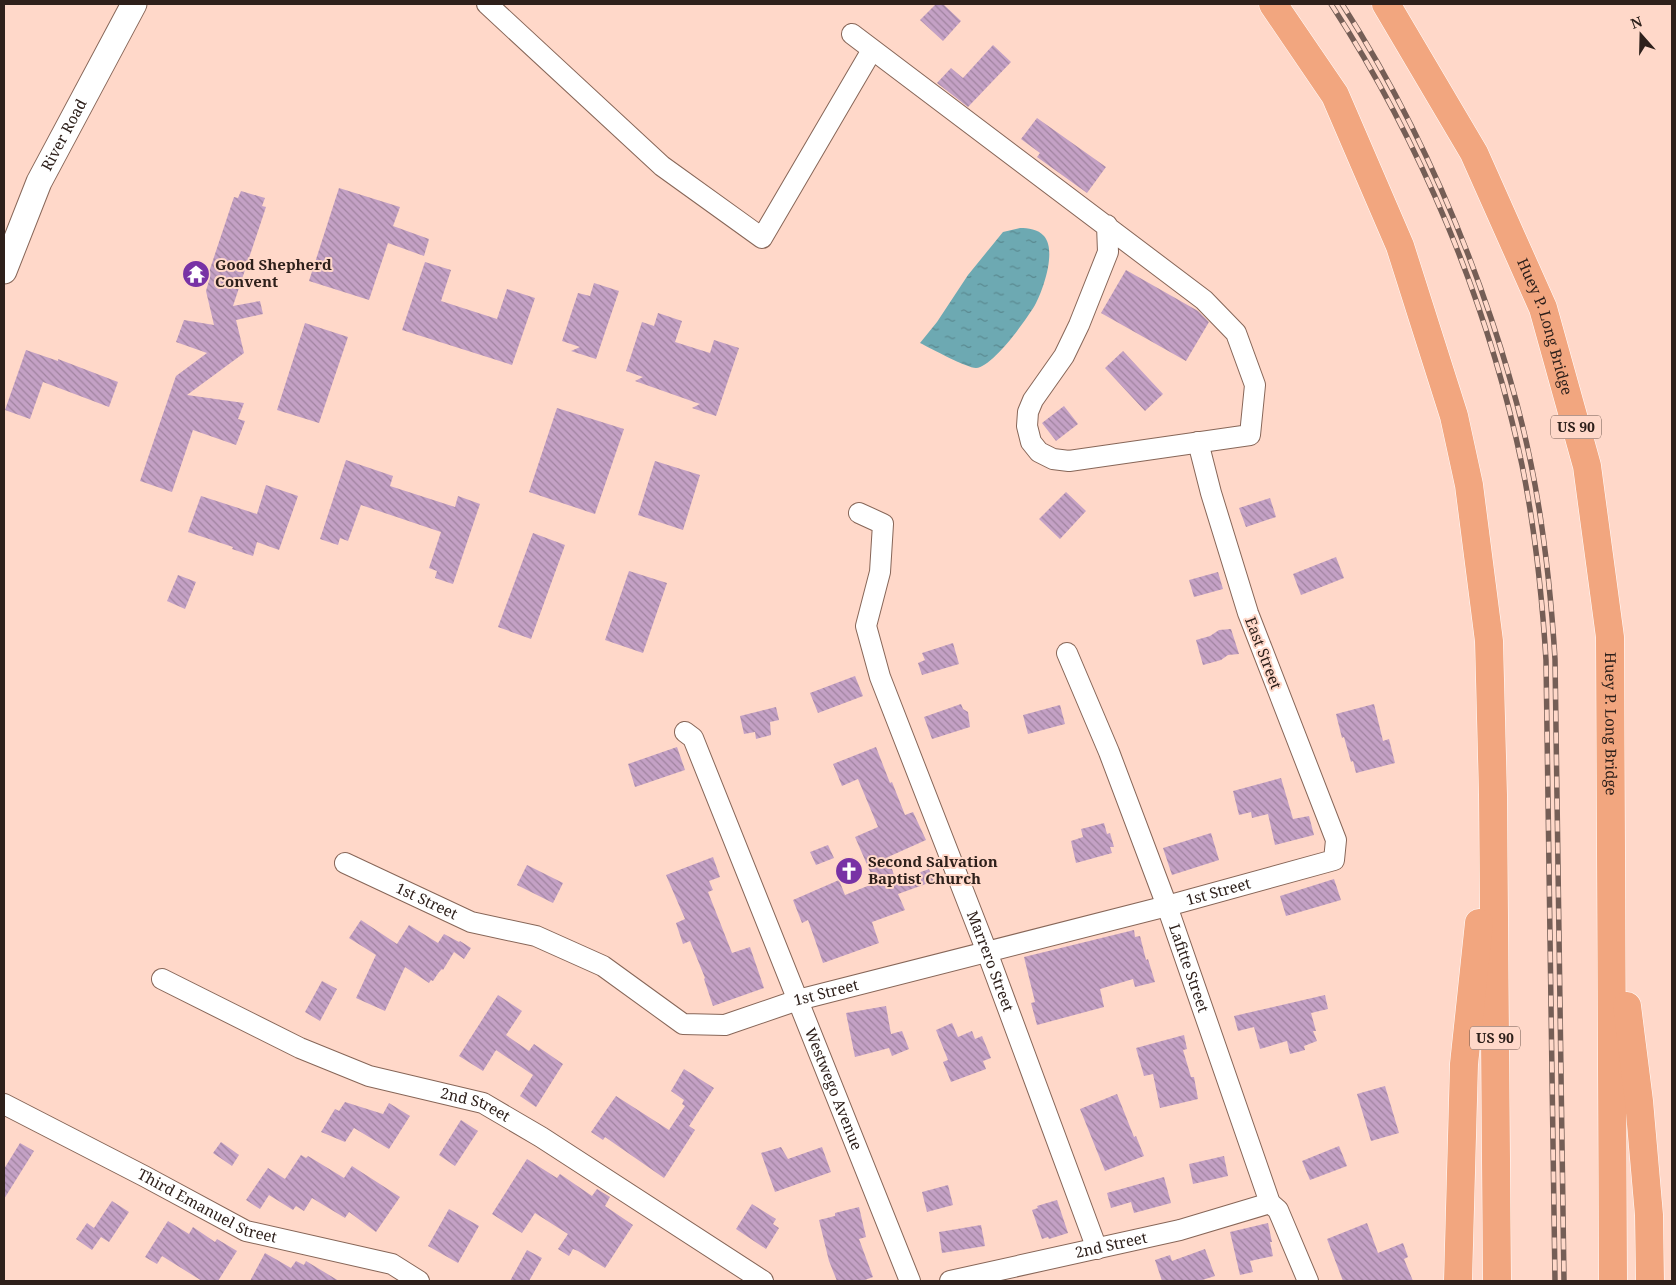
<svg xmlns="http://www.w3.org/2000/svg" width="1676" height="1285" viewBox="0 0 1676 1285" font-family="'Noto Serif',serif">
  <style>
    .water { fill: url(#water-ripples) }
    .building { fill: url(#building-back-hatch) }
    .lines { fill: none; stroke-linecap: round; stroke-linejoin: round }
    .minor-casing { stroke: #876658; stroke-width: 22 }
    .tertiary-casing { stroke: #876658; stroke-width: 27 }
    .trunk-casing { stroke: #fff; stroke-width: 29 }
    .minor { stroke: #fff; stroke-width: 20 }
    .tertiary { stroke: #fff; stroke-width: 25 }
    .trunk { stroke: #f2a67f; stroke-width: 28 }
    .rail-casing { stroke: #755e56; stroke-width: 5.5 }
    .rail { stroke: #ffd8c9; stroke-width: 4; stroke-dasharray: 11; stroke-linecap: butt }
    .labels { text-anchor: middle; stroke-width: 4; stroke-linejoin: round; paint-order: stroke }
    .shield { fill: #ffd8c9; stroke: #6d574f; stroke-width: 1 }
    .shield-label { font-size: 14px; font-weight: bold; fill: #2e201b }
    .street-label { font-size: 15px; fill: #2e201b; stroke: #ffd8c9 }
    .poi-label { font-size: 15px; font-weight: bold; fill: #2e201b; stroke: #ffd8c9; text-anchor: start }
  </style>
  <defs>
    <pattern id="water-ripples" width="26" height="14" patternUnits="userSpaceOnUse" patternTransform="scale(1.25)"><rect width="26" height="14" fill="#6da9b2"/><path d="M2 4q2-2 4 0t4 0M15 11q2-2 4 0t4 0" fill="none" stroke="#5a8990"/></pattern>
    <pattern id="building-back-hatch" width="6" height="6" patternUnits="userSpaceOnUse" patternTransform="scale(1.25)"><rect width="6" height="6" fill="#c4a1c5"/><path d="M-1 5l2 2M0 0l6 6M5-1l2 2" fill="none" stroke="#a0839f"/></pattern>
  </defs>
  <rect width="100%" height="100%" fill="#ffd8c9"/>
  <!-- water -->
  <path class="water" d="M1020 228C1028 228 1038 229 1044 236 1057 251 1043 290 1035 305 1026 320 993 367 976 368 967 368 930 348 920 343L937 322 968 275 1003 232Z"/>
  <!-- building -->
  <path class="building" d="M936 4H943L961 21 943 41 920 20Z
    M993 45 1011 62 968 107 937 83 951 68 963 78Z
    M1037 118 1106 167 1087 193 1037 157 1040 153 1021 139Z
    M339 188 400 207 393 226 429 239 424 256 388 243 369 300 309 281Z
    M241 191 265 198 262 206 266 207 233 306 260 301 263 314 236 320 244 353 187 395 244 403 238 419 245 421 236 445 193 430 172 492 140 481 176 376 207 353 176 342 184 320 214 325 206 291 210 277 208 275 234 197 238 198Z
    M425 262 451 270 441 301 497 319 507 289 535 298 512 365 402 330Z
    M1126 270 1198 311 1209 322 1186 361 1101 313Z
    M594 283 619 291 596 359 571 351 580 347 562 341 578 293 590 296Z
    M658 313 682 321 675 342 710 353 714 340 739 348 716 416 692 408 700 404 635 381 643 377 626 371 642 322 654 326Z
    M305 323 348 337 319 423 277 410Z
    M26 350 58 361V359L118 382 109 407 43 382 30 419 5 410Z
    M1123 351 1163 394 1145 411 1105 368Z
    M1064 406 1078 424 1056 441 1042 423Z
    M557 408 624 429 595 514 529 492Z
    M346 460 393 476 390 486 455 507 458 496 480 504 453 584 435 578 437 571 429 568 441 532 361 505 348 541 340 538 338 545 320 539Z
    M655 461 700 475 683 530 638 515Z
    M266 485 298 496 279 550 257 542 253 556 232 549 233 547 188 532 201 496 257 514Z
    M1066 492 1086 511 1060 539 1039 519Z
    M1270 498 1276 517 1246 527 1239 508Z
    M533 533 565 545 531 639 498 627Z
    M1336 557 1344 578 1301 595 1293 574Z
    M629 571 667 583 643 653 605 640Z
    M1218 572 1223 589 1194 597 1189 580Z
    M178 575 196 582 185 609 167 601Z
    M1231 629 1239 654 1228 655 1221 660 1203 665 1196 640 1210 636 1219 630Z
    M953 643 959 664 922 675 918 663 925 660 922 653Z
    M855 676 863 696 818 713 810 693Z
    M961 704 963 709 968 712 970 727 932 739 924 717Z
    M1374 704 1383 741 1389 739 1395 763 1356 773 1353 761 1351 762 1344 737 1342 738 1336 714Z
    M1060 705 1065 724 1028 734 1023 715Z
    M776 707 779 720 770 722 771 735 756 739 755 732 744 734 740 716Z
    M677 747 685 770 635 787 628 764Z
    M876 747 890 783 892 782 905 815 913 812 926 840 888 857 896 881 929 869 934 881 898 894 905 910 872 922 879 943 823 963 808 920 802 923 793 900 839 880 845 895 875 883 855 837 878 827 858 779 842 786 833 764Z
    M1281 778 1293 819 1309 816 1314 835 1275 845 1268 814 1252 818 1251 812 1239 815 1233 791Z
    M1104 823 1107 834 1110 833 1114 847H1110L1112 853 1076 863 1071 841 1083 837 1081 829Z
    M1211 833 1219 860 1172 875 1163 848Z
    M828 845 834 858 816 865 810 852Z
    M713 857 720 877 709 881 713 890 708 892 732 953 750 947 764 988 713 1006 704 979 705 978 690 941 683 944 676 923 685 919 666 875Z
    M527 865 563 883 553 903 517 885Z
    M1334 879 1341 900 1286 916 1280 896Z
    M361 920 397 944 409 925 438 943 444 934 459 942 460 941 471 948 464 959 454 952 443 970 442 969 439 972 433 981 431 980 429 983 405 967 385 1011 356 998 376 955 349 938Z
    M1134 930 1135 937 1140 936 1146 960 1148 959 1155 982 1135 987 1133 979 1100 989 1104 1007 1037 1025 1031 1003 1035 1002 1024 957Z
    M322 981 337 989 320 1021 305 1012Z
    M498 995 522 1011 506 1035 529 1051 534 1044 563 1064 536 1107 520 1096 533 1075 496 1050 483 1071 459 1056Z
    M1325 995 1328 1009 1311 1013 1316 1031H1313L1317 1041 1304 1046 1305 1050 1290 1054 1287 1041 1260 1049 1254 1027 1238 1031 1234 1016Z
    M886 1006 891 1034 902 1031 909 1049 892 1056 889 1048 855 1057 846 1013Z
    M952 1023 958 1037 972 1031 975 1039 982 1036 991 1058 983 1061 986 1069 951 1082 943 1062 948 1060 936 1030Z
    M1184 1035 1187 1049 1183 1050 1191 1077H1194L1198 1099 1160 1108 1153 1074 1144 1076 1136 1048Z
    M684 1069 714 1088 689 1126 695 1130 664 1178 605 1137 603 1140 591 1132 616 1096 669 1130 685 1106 682 1104 684 1100 671 1091Z
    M1385 1086 1399 1133 1371 1141 1357 1094Z
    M1117 1094 1134 1137 1136 1136 1144 1156 1105 1171 1080 1109Z
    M345 1102 383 1114 389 1103 410 1116 389 1149 354 1128 345 1142 321 1132 335 1109 339 1111Z
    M461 1120 478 1131 455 1166 439 1155Z
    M221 1142 239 1155 232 1166 213 1153Z
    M20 1143 34 1151 4 1199V1169Z
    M1339 1146 1347 1166 1310 1180 1302 1161Z
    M781 1147 788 1159 822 1147 831 1172 775 1192 761 1153Z
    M301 1155 306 1158 308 1156 344 1178 352 1166 400 1197 376 1232 349 1212 345 1218 312 1198 304 1211 296 1206 293 1210 269 1195 260 1209 246 1200 268 1168 285 1179Z
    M1224 1156 1228 1176 1193 1184 1189 1164Z
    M527 1159 557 1178 560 1174 592 1196 597 1189 610 1197 605 1206 633 1225 605 1268 578 1251 573 1249 569 1256 558 1249 568 1234 535 1213 522 1233 492 1214Z
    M1164 1177 1171 1203 1134 1213 1131 1202 1111 1208 1107 1193Z
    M948 1185 953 1205 927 1212 922 1192Z
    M1057 1200 1068 1233 1049 1239 1048 1237 1042 1239 1032 1210 1038 1208 1037 1206Z
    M112 1201 129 1212 109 1242 101 1237 92 1250 76 1239 87 1223 94 1228Z
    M752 1204 776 1219 773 1224 779 1228 766 1249 736 1229Z
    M859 1207 866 1237 859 1239 873 1277 862 1281H837L829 1261 819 1220 835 1216V1213Z
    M449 1209 479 1226 458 1263 428 1246Z
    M168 1221 189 1234 193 1227 215 1242 217 1239 237 1251 218 1281H202L162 1256 157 1264 145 1257Z
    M1268 1223 1272 1242H1270L1273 1256 1250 1261 1253 1272 1240 1275 1230 1232Z
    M1367 1223 1378 1253 1403 1243 1408 1257 1404 1259 1413 1281H1343L1327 1239Z
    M981 1225 985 1246 942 1253 939 1232Z
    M1205 1249 1215 1276 1199 1281H1162L1155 1260 1170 1255 1172 1261Z
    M527 1250 542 1258 529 1281H510Z
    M265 1253 291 1268 296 1261 304 1265 306 1261 339 1281H250Z"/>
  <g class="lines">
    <!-- minor casing -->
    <g class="minor-casing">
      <g id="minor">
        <path d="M487 4 662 166 762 238 872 50"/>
        <path d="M852 34 1204 300 1236 333 1255 385 1250 435 1069 461 1053 459 1039 452 1031 442 1027 426 1028 412 1033 400 1064 356 1079 325 1108 252 1107 225"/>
        <path id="s1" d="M859 513 883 524 880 572 866 626 880 677 987 952 1097 1249"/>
        <path id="s2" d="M1067 653 1109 752 1167 906 1270 1203 1278 1210 1308 1281"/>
        <path id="s3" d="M685 732 693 738 910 1281"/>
        <path id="s4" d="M345 863 471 922 536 936 603 966 683 1024 725 1025 798 1000 1167 906 1334 860 1336 840 1248 613 1211 493 1198 442"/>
        <path id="s5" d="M162 979 300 1048 369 1076 483 1103 541 1137 763 1281"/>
        <path id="s6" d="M4 1104 144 1176 246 1231 392 1264 419 1281"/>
        <path id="s7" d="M950 1281 1180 1230 1270 1203"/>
      </g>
    </g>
    <!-- tertiary casing -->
    <g class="tertiary-casing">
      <g id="tertiary">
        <path id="s8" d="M4 271 39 182 134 4"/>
      </g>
    </g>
    <!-- trunk casing -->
    <g class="trunk-casing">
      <g id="trunk">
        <path d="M1273 4 1335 95 1400 246 1454 416 1469 485 1489 641 1493 795 1497 1281"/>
        <path id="s9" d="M1386 4 1474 153 1543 308 1587 466 1610 637 1613 1281"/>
        <path d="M1627 1006 1639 1101 1649 1215 1650 1281"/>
        <path d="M1458 1281 1464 1064 1479 923"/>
      </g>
    </g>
    <!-- minor -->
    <use href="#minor" class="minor"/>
    <!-- tertiary -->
    <use href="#tertiary" class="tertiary"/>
    <!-- trunk -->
    <use href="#trunk" class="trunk"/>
    <!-- rail casing -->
    <g class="rail-casing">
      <path id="rail" d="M1331 4C1421 143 1488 302 1522 465 1535 529 1542 595 1546 660L1555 1281
        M1342 4C1405 102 1454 208 1491 318 1507 366 1521 414 1531 464 1544 528 1551 594 1555 659L1564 1281"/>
    </g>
    <!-- rail -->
    <use href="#rail" class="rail"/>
  </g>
  <!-- icons -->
  <defs>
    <g id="temple-disc" transform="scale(1.4375)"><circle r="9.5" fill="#7832a5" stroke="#ffd8c9"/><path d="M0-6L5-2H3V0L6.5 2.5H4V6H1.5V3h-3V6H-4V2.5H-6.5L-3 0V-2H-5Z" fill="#fff"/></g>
    <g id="church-disc" transform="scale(1.4375)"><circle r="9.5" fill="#7832a5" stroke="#ffd8c9"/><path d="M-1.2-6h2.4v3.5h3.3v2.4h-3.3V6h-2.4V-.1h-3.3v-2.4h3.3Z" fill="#fff"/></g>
  </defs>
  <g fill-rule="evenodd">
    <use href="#temple-disc" x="196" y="274"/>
    <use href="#church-disc" x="849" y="871"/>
  </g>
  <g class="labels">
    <!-- shield labels -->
    <g class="shield">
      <rect x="1551" y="415.5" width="50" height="23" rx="4"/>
      <rect x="1470" y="1026.5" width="50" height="23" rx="4"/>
    </g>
    <g class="shield-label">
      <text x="1576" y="432">US 90</text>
      <text x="1495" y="1043">US 90</text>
    </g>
    <!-- street labels -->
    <g class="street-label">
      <text dy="5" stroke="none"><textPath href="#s8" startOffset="149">River Road</textPath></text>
      <text dy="5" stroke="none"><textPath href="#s9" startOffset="361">Huey P. Long Bridge</textPath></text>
      <text transform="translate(1263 653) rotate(69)" y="5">East Street</text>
      <text dy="5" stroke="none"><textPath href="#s9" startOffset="766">Huey P. Long Bridge</textPath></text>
      <text dy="5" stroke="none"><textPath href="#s4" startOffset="931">1st Street</textPath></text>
      <text dy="5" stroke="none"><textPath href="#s4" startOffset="90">1st Street</textPath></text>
      <text dy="5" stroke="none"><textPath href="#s1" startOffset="488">Marrero Street</textPath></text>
      <text dy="5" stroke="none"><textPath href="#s2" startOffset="338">Lafitte Street</textPath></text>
      <text dy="5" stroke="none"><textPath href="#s4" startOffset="526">1st Street</textPath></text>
      <text dy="5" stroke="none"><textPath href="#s3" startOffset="388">Westwego Avenue</textPath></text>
      <text dy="5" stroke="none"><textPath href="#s5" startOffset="339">2nd Street</textPath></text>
      <text dy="5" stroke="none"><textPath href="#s6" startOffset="228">Third Emanuel Street</textPath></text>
      <text dy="5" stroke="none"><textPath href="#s7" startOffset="165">2nd Street</textPath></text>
    </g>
    <!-- poi labels -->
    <g class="poi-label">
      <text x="215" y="270">Good Shepherd<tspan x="215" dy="17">Convent</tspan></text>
      <text x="868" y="867">Second Salvation<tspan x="868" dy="17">Baptist Church</tspan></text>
    </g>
  </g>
  <!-- border -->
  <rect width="1676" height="1285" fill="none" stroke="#2e201b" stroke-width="10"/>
  <!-- north arrow -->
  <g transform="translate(1641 35) rotate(340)" stroke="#ffd8c9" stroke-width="4" paint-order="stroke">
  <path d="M0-4L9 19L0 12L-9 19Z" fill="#2e201b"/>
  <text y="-8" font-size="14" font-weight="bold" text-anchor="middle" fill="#2e201b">N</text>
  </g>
</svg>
